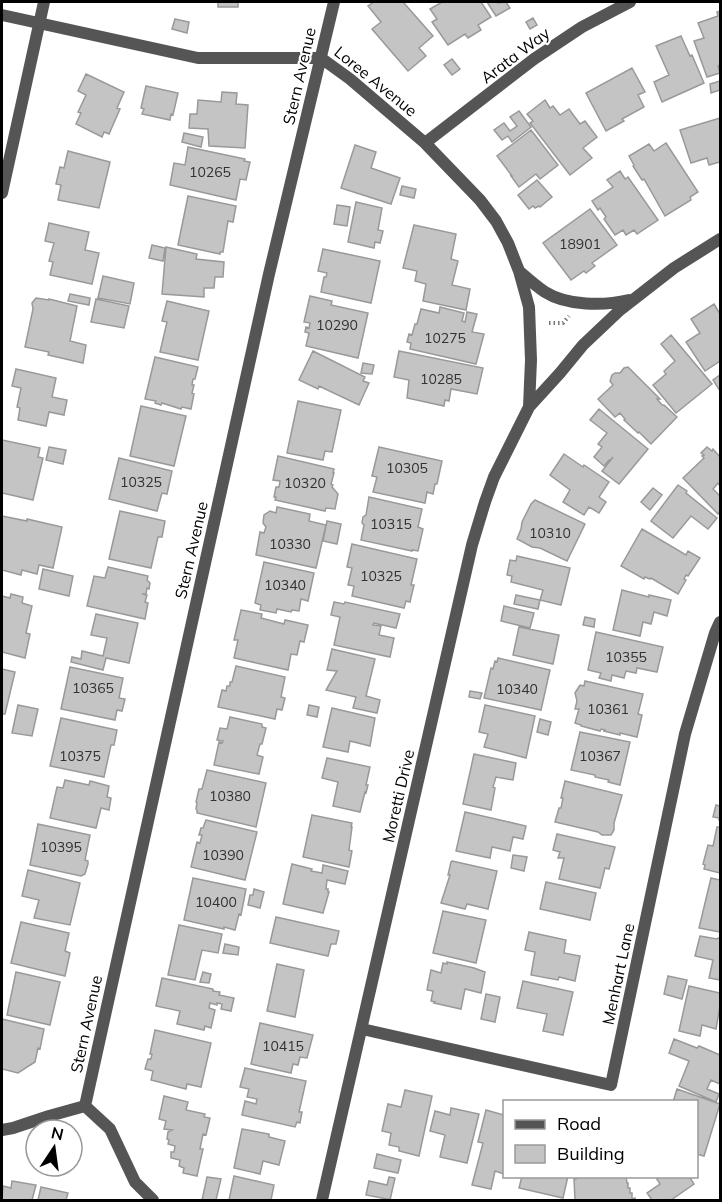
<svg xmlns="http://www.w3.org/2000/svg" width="722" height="1202" viewBox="0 0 722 1202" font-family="Mulish,sans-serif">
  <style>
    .building { fill: #c4c4c4; stroke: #999; stroke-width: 1.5 }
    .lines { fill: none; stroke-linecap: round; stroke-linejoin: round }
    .path { stroke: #777; stroke-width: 4; stroke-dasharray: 1.5 3; stroke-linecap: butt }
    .street { stroke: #555; stroke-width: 12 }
    .labels { text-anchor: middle; stroke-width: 4.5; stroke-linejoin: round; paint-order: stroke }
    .number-label { font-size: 14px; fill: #313131 }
    .street-label { font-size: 16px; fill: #000; stroke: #fff }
  </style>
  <rect width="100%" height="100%" fill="#fff"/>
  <!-- building -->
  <path class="building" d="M218 2H238V7H218Z
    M374 2H403L433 36 419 48 426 56 408 71 372 29 381 22 368 6Z
    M442 2H481L491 17 478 25 481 30 468 38 465 34 448 45 432 22 437 19 430 9Z
    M487 2H497L498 3 506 2 510 8 496 16Z
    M720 11V65L718 66 720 73 707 77 694 41 704 38 698 23 718 16 717 12Z
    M533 18 537 25 530 29 526 22Z
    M175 19 189 22 187 33 172 29Z
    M681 36 690 56 692 55 704 83 662 102 654 82 669 75 656 46Z
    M452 59 460 69 452 75 444 65Z
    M632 68 645 92 638 95 644 107 622 119 624 121 606 131 586 93Z
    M86 74 124 92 117 108 120 109 109 134 104 132 102 137 76 124 81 113 78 112 86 95 78 91Z
    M720 81V90L711 93 710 84Z
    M146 86 178 93 173 115 171 114 170 120 142 114 144 109 141 108Z
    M222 92 237 93 236 104 248 105 245 148 209 146 208 129 189 128 190 114H197L198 100 221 102Z
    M545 100 550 108 553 106 560 115 569 109 580 124 585 121 597 137 583 148 592 158 570 175 530 123 533 121 527 114Z
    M519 111 531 127 512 142 508 136 502 140 494 130 504 123 510 131 517 126 510 117Z
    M720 118V162L709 165 707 158 691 163 680 130Z
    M531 130 558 165 540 179 536 174 519 187 511 176H512L497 156Z
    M184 133 203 137 201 147 182 142Z
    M666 143 698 192 690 197 691 200 665 216 644 179 642 180 633 166 634 165 629 156 649 144 654 151Z
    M355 145 376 152 371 168 400 178 391 204 341 188Z
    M188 147 245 159 244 161 250 162 246 180 240 179 236 200 170 185 174 163 185 165Z
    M68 151 110 162 99 208 58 200 61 185 56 184 60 167 64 168Z
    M620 171 625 179 628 177 658 220 637 234 634 230 626 235 623 230 615 235 604 219 606 217 600 208 598 210 592 201 613 187 607 180Z
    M537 180 552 197 540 207 539 206 535 208 533 206 529 209 518 195Z
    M402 186 416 189 414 198 400 195Z
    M188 196 236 206 233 222 228 221 223 252H220V254L178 245Z
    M356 202 382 208 378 230 383 231 380 243 375 242 374 248 348 242Z
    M337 205 350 207 347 226 334 224Z
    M590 209 617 245 592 263 595 266 586 273 584 271 571 280 543 243Z
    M49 223 89 232 85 250 99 253 92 284 50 275 53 262 49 261 54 243 45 241Z
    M414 225 456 234 451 259 458 261 452 285 470 289 466 310 423 301 426 284 415 281 417 271 403 268Z
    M152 245 165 248 163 261 149 258Z
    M166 247 197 254 196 259 224 262 223 277H215L214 288H204V297L162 294Z
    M323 249 380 261 371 303 321 292 324 277H326L327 273 318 271Z
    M103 276 134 283 130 304 98 298Z
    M70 294 90 298 89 305 68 301Z
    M310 296 332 301 331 305 368 313 358 358 306 346 309 333 305 332 306 327 309 328 310 323 304 322Z
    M36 298 49 300V299L77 306 70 341 86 345 83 363 48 355 49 352 25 347 33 309 32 303Z
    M96 299 129 306 124 328 91 322Z
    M167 301 209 311 198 360 160 352 167 322 162 321Z
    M714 304 720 314V361L705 371 686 342 700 333 691 319Z
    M440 307 464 313 462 321 465 322 467 312 477 314 472 332 484 334 476 364 410 349 411 343 407 342 409 334 412 335 415 324H417L421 309 439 313Z
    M671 335 712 384 676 413 653 385 666 374 664 371 675 361 661 344Z
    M313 351 365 377 363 381 369 383 359 405 319 386 318 389 299 380Z
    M399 351 483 368 477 394 451 389 449 401 445 400 444 406 407 398 409 380 394 377Z
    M155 357 198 367 195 379H193L192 385H194L192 393 194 394 191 409 182 407 181 409 162 403 161 405 155 403 156 401 145 399Z
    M363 363 374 365 372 374 361 373Z
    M628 367 660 399H657L662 405H664L677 417 651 444 639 432 638 433 624 420 625 419 620 413 615 417 598 399 613 385 610 381 612 375 615 373H620L624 368Z
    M16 369 56 378 52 397 67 400 64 415 49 412 46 426 18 420 20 408 17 407 21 388 12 386Z
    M720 375V391L713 380Z
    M298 401 341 410 332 452 325 451 323 460 287 453Z
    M141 406 186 416 174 466 130 456Z
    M599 409 648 449 619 484 602 471 613 457 610 461 609 460 604 466 594 457 602 447 598 444 607 433 590 420Z
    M2 440 40 448 38 457 43 458 33 500 2 493Z
    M49 447 66 450 63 464 46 460Z
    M379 447 442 461 437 484H435L433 494 427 492 425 503 373 492 377 477 372 476Z
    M707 447 712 451 713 449 720 457V486L718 483 713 489 720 496V511L718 514 683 478 704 458 702 456 704 455 701 453Z
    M564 454 583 467 584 465 609 482 599 497 606 502 599 513 589 507 584 515 563 502 570 490 550 475Z
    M278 456 334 469 333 473H334L331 484 333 485 332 487 338 494 335 509 326 508 325 511 275 500 276 497H274L276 487H279L280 481 273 480Z
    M119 458 172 471 167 494 162 493 157 511 109 499Z
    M678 485 687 491 686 493 717 518 708 529 691 516 673 538 651 521Z
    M653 488 662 495 650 510 641 502Z
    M369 497 422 509 418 527 423 529 418 551 412 550V551L361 540 364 525 362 523 363 517 366 515Z
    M535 500 585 524 567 561 540 548 532 547 517 539 521 529 522 522 531 504Z
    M277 507 310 514 309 521 326 525 316 568 256 555 260 532 264 533 266 527 263 523 264 515 270 511 276 513Z
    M120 511 165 521 162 537H158L151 568 109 559Z
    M2 516 27 521V519L62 527 53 568 39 565 37 574 22 570 21 575 2 570Z
    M327 521 341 524 337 544 323 541Z
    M642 529 686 555 688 551 700 558 688 576 686 575 684 579 686 580 678 594 651 578 650 579 645 577 644 579 621 566Z
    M352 544 417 559 411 585H414L410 602 406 601 404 608 352 596 354 586 348 585 352 568 347 567Z
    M517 556 570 568 561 605 540 600 543 590 511 582 512 576 507 575 510 560 516 561Z
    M264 562 314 573 308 601 301 599 299 611 292 610 291 612 277 609 276 613 260 610 261 605 255 603Z
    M108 567 148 576 147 580 150 583 149 589 147 588 146 594H142L147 595 145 602 148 603 145 619 87 606 94 576 105 578Z
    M43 569 73 576 69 596 39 589Z
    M622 590 649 597V595L671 600 667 616 654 612 651 624 643 622 640 636 613 630Z
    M11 594 23 597 22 603 32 606 26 633 30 634 25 658 2 652V596L10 598Z
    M516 595 540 600 538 609 514 604Z
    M334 602 344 604 345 602 400 614 396 628 374 623 373 625 381 626 379 635 394 638 390 657 334 645 340 617 331 615Z
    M504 606 534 613 530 628 501 621Z
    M241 610 262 614 261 618 284 624 285 620 308 625 304 642 300 641 297 655 291 654 288 670 234 658 238 640H234Z
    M96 614 138 623 129 663 106 658 103 670 71 662 72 657 81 659 82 651 103 656 107 638 91 635Z
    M585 617 595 619 594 627 583 625Z
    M519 627 559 635 553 664 513 655Z
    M596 632 663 647 657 672 637 668 636 673 626 671 624 678 612 675 611 681 599 678 601 673 588 670Z
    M332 649 375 659 366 696 380 700 377 713 353 708 356 697 326 690 337 671 327 670Z
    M498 658 550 670 541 710 484 698 491 668 493 669 495 661 497 662Z
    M236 666 285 677 281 697 285 698 282 710 277 709 275 719 218 707 222 690 226 691 227 686H230V682H232Z
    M70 667 123 678 119 698 125 699 122 711 117 710 115 720 61 709Z
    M2 669 15 672 5 714H2Z
    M585 681 643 694 638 714 642 715 637 737 620 733V735L604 731 605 730 601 729 600 731 581 726V725L575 723 579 709H575L577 701 575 693 580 685 584 686Z
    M470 691 482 693 480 699 469 697Z
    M18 705 38 709 32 736 12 733Z
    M309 705 319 707 317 717 307 715Z
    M485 705 535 716 526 758 484 747 488 734 479 732Z
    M332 708 375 718 370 746 350 741 348 752 323 747Z
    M230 717 262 724V727L266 728 262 744H260L257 755 263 757 259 774 214 765 219 742 222 743 223 741 217 740 220 728 227 729Z
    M61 718 117 730 114 745H111L104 777 50 766Z
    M540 719 551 722 548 735 537 732Z
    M580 732 630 742 620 785 608 782 609 780 595 777V775L571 770Z
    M474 754 516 763 513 780 496 777 493 787 495 788 491 810 463 804Z
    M327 758 370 767 366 785H368L366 793 365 792 360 812 333 806 338 782 322 778Z
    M207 770 266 783 256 827 197 813V810L196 809 197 803 196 802 199 789H202Z
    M65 780 89 785 90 781 109 786 107 797 111 798 109 810 101 808 96 828 50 818 57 787 63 788Z
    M565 781 622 795 614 823V830L611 835H602L598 832 555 822 559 808H561L563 798H561Z
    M716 805 720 806V820H719V818L713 817Z
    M465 812 526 826 523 839 513 837 510 851 492 847 490 858 456 851Z
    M312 815 352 823 351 827H352L349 850 352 851 349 867 303 857Z
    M206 820 257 832 245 880 191 867 197 842 200 843 202 835H199L201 828H203Z
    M38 824 90 835 85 860 88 861V864L85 874 81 876 30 865Z
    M717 827H720V873L704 869 705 865 703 864 708 845 713 846Z
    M557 834 615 847 609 869 605 868 600 888 559 879 564 858H558L560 852 553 850Z
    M513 855 527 857 524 871 511 868Z
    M452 861 497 871 488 909 467 904 465 909 441 903 450 875H448L451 862Z
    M292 864 312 869 311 871 322 873 323 865 348 871 345 884 327 880 326 889H328V892H329L323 913 283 904Z
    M28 870 80 883 70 925 34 918 39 900 22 896Z
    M193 878 246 889 241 915 239 914 235 930 224 927V929L184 920Z
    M711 878 720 880V932L699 928Z
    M546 882 596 893 590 920 540 909Z
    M254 889 264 892 260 908 248 905 250 895H253Z
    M443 911 486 920 476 963 433 953Z
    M276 917 339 931 336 944H331L328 956 270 943Z
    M21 922 69 933 65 951 70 953 65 976 11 963Z
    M179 925 222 934 218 953 202 950 195 980 168 975Z
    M529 932 566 940 564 953 580 956 575 981 559 977 558 980 531 975 535 952 525 950Z
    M700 936 717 939 718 938H720V980L709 978 713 960 695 956Z
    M225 944 239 947 238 955 223 953Z
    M447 962 474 968 485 972 481 993 465 989 461 1009 434 1003 435 1002 431 1001 433 991 427 990 431 970 441 973 443 963 447 964Z
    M277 964 304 970 295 1017 267 1011Z
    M16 972 60 982 50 1025 7 1015Z
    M203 972 211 974 209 983 200 982Z
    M668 976 687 980 682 999 664 994Z
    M162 978 213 989V991L220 992 219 995 234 998 231 1011 221 1009 222 1004 217 1003V1005L210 1003 209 1008 215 1010 211 1028 205 1026 204 1030 177 1024 180 1011 156 1006Z
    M523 981 573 992 563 1035 543 1031 547 1014 517 1008Z
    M689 986 720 993V1006L716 1029 702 1025 700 1036 679 1031Z
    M486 994 500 997 495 1022 481 1019Z
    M2 1019 44 1029 40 1049 38 1048 35 1062 18 1073 2 1069Z
    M260 1023 313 1035 307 1058 300 1057 298 1065 293 1064 291 1073 251 1064Z
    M155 1030 211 1043 201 1087 187 1084 186 1089 151 1080 153 1071 145 1069 148 1059H151L152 1054H150Z
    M674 1039 697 1048 699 1046 720 1055V1084L711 1080 707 1089 719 1094 716 1102 679 1086 689 1061 669 1053Z
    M245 1068 306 1081 299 1112H302L300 1123 297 1122 295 1127 242 1115 245 1101 256 1104 257 1099 247 1097 249 1089 240 1087Z
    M677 1089 720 1104 704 1156 696 1154V1102H673Z
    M405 1090 432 1096 419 1156 399 1151V1147L389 1145 391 1133 382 1131 388 1104 401 1107Z
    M164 1096 188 1102 186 1110 205 1114 204 1117 210 1118 206 1135 203 1134 200 1149H203L197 1176 183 1173 184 1168 179 1166 180 1160 171 1158V1152H174L175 1146 168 1144 169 1140 167 1139 168 1132 172 1130 164 1129 166 1121 159 1119Z
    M451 1108 479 1114 467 1163 440 1157 445 1135 430 1131 435 1111 450 1115Z
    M486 1110 504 1115V1174L495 1171 491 1189 472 1185 483 1143 478 1142Z
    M242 1129 269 1134V1137L285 1141 279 1165 263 1161 260 1174 234 1168Z
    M377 1154 401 1160 398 1173 374 1168Z
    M234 1176 274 1185 271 1200H229Z
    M522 1176H568L563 1198 519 1188Z
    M576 1176H626L627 1183H628V1188H630V1193H632V1199L635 1198V1200H575L574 1179H576Z
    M655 1176H689L694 1184 671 1200H652L647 1193 660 1184Z
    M207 1177 221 1179 216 1200H202Z
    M389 1177 395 1178 390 1200H392L366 1195 369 1181 387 1185Z
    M12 1181 36 1185 32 1200H2L3 1186 11 1188Z
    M41 1187 68 1193 66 1200H38Z"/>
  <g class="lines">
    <!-- path -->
    <path class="path" d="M549 323H563L569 316"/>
    <!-- street -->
    <path class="street" d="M2 15 198 58H321L350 79 425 143 480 200 496 221 508 243 519 271 529 307 531 360 529 407
      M425 143 534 59 582 27 630 2
      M2 193 44 2
      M519 271C527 278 536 286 545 292 567 306 604 306 629 300
      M362 1029 611 1085 685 734 715 633 720 622
      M85 1106 269 274 334 2
      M2 1130 13 1128 49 1116 85 1106 110 1129 135 1182 153 1200
      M322 1200 472 545 485 502 494 477 529 407 560 373 583 345 620 310 674 268 720 239"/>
  </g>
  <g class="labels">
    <!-- number labels -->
    <g class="number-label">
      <text x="210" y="177">10265</text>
      <text x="580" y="249">18901</text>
      <text x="337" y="330">10290</text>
      <text x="445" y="343">10275</text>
      <text x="441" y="384">10285</text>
      <text x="407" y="473">10305</text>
      <text x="141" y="487">10325</text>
      <text x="305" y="488">10320</text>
      <text x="391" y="529">10315</text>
      <text x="550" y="538">10310</text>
      <text x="290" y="549">10330</text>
      <text x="381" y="581">10325</text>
      <text x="285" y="590">10340</text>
      <text x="626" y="662">10355</text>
      <text x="93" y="693">10365</text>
      <text x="517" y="694">10340</text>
      <text x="608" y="714">10361</text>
      <text x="80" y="761">10375</text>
      <text x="600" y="761">10367</text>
      <text x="230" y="801">10380</text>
      <text x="61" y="852">10395</text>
      <text x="223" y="860">10390</text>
      <text x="216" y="907">10400</text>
      <text x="283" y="1051">10415</text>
    </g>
    <!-- street labels -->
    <g class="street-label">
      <text transform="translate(515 55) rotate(-37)" y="6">Arata Way</text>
      <text transform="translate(299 76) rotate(-77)" y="6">Stern Avenue</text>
      <text transform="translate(376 81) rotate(39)" y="6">Loree Avenue</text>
      <text transform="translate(191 550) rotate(-77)" y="6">Stern Avenue</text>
      <text transform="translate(398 796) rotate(-77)" y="6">Moretti Drive</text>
      <text transform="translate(618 974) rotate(-78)" y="6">Menhart Lane</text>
      <text transform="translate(86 1024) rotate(-78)" y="6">Stern Avenue</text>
    </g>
  </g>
  <!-- border -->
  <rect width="722" height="1202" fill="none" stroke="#000000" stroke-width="6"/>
  <!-- legend -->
  <rect x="503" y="1100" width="195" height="78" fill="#ffffff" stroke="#999999" stroke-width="1.5"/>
  <rect x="515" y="1120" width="30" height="9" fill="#555555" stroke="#999999" stroke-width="1.5"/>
  <text x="557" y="1130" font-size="18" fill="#000000">Road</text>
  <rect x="515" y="1145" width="30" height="18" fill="#c4c4c4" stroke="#999999" stroke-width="1.5"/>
  <text x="557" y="1160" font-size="18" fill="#000000">Building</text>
  <!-- north arrow -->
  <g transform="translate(54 1148) rotate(13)"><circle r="28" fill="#ffffff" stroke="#999999" stroke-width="1.5"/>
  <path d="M0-4.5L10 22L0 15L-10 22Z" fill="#000000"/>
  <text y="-9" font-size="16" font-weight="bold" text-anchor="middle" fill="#000000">N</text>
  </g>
</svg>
